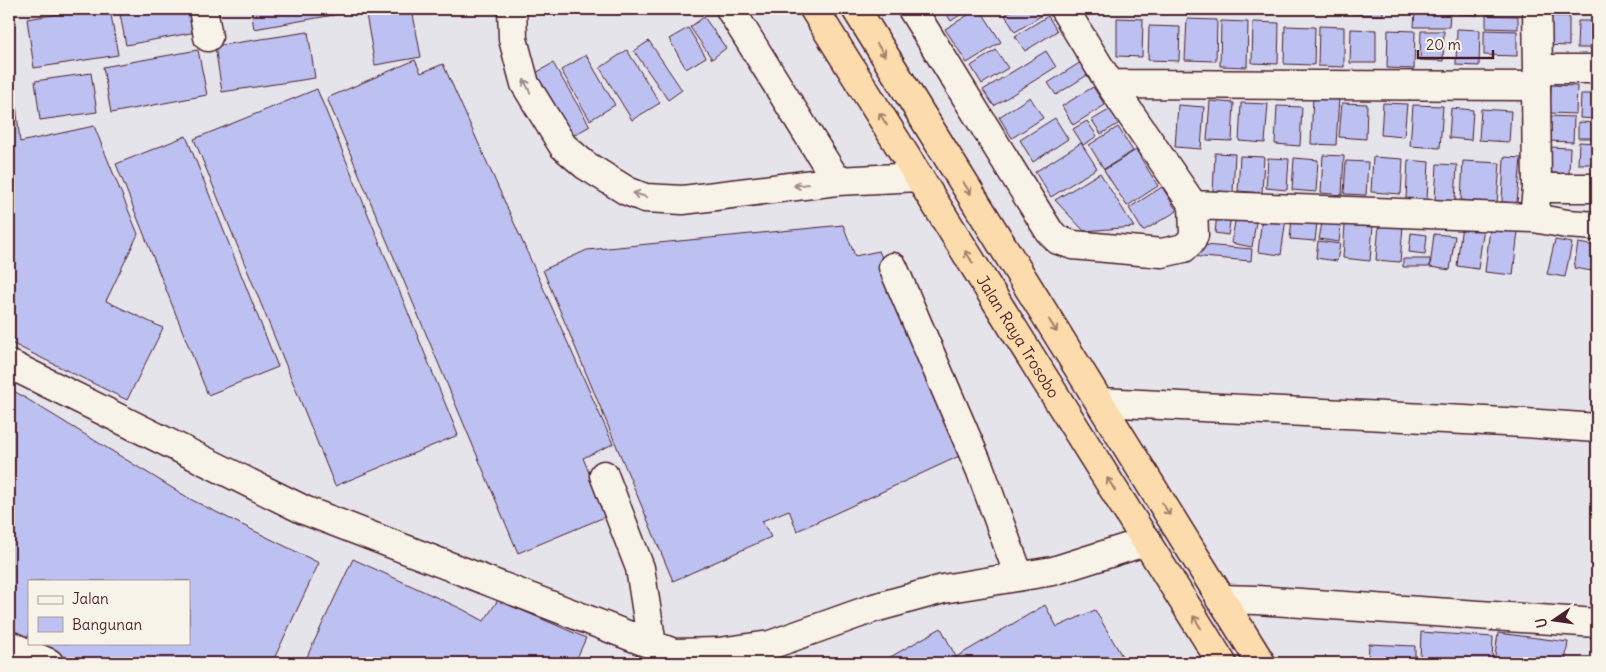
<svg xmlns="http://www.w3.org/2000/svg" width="1606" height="672" viewBox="0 0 1606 672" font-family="Delius,sans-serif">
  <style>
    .building { fill: #bdc1f2; stroke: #4a1f2b }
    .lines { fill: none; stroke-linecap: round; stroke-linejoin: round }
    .minor-casing { stroke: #4a1f2b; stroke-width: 31 }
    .highway-casing { stroke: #4a1f2b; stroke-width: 31 }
    .minor { stroke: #f7f3e8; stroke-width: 28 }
    .highway { stroke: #fcdcac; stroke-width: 28 }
    .oneway { stroke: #a37e6c }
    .oneway2 { stroke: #a0898a }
    .labels { text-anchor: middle; stroke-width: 4; stroke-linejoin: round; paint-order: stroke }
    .street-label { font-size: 16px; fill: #4a1f2b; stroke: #f7f3e8 }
  </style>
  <rect width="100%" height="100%" fill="#e6e4eb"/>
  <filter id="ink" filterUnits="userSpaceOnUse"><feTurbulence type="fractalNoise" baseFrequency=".02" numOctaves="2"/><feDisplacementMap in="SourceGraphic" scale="10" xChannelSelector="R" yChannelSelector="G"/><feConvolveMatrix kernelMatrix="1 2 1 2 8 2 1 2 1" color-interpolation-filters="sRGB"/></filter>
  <g filter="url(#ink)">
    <!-- building -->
    <path class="building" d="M91 9H110L118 55 34 68 27 19Z
      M119 9H192L196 32 126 45Z
      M251 9H344L345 13 254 29Z
      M365 9H412L421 57 375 65Z
      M943 9H969L951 21Z
      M978 9H980L1001 42 967 63 945 29Z
      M1015 9H1045L1047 12 1015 32 1005 15Z
      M1286 9H1312V11L1286 10Z
      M1352 9H1383V15L1352 14Z
      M1457 9H1478V15L1457 14Z
      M1548 9H1575V14L1547 13Z
      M1415 10 1450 11 1449 27H1414Z
      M1486 15 1518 16V29L1486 28Z
      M1048 16 1057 31 1025 51 1015 36Z
      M1546 16H1569V46L1546 45Z
      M704 17 726 48 712 59 690 27Z
      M1117 18 1143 19 1142 57 1117 56Z
      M1187 19 1217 20 1216 61 1185 60Z
      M1221 21 1248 22 1247 67 1220 66Z
      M1578 21H1597V48H1577Z
      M1253 22 1279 23 1278 64 1252 63Z
      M1149 26 1180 27 1179 61 1148 60Z
      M1285 26 1315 27 1314 65 1284 64Z
      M1319 26 1344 27V67L1318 66Z
      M688 28 706 57 686 69 669 39Z
      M1351 29 1376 30V63H1350Z
      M1457 29 1480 30 1479 66 1456 65Z
      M1388 30 1415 31 1414 69 1387 68Z
      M1484 30 1517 31V56L1484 55Z
      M1421 31H1444L1443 61 1420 60Z
      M308 32 315 78 222 92 215 46Z
      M649 41 682 90 668 100 634 51Z
      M198 50 207 95 111 113 103 67Z
      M627 50 660 103 632 120 600 68Z
      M996 50 1008 68 982 84 971 66Z
      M1046 51 1056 67 994 106 983 90Z
      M586 55 615 105 590 120 561 70Z
      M415 60 421 73 443 64 613 444 583 458 607 516 518 553 327 98Z
      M1084 60 1092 72 1056 95 1048 83Z
      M553 63 590 126 565 140 529 77Z
      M91 73 97 112 40 120 35 81Z
      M1551 85 1577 86 1576 114 1550 113Z
      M1093 87 1105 105 1073 125 1062 106Z
      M317 89 458 435 335 486 194 139Z
      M1581 94H1597V119L1580 118Z
      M1313 95 1339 97 1336 145 1311 144Z
      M1030 97 1043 118 1012 138 999 117Z
      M1210 101 1234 103 1232 141 1207 140Z
      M1241 103 1268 104 1265 143 1239 141Z
      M1342 103 1367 104 1366 139 1339 137Z
      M1383 103 1407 104 1404 137 1381 135Z
      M16 104 20 142 94 126 138 234 106 301 163 328 127 400 9 342V105Z
      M1178 105 1204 107 1201 149 1175 147Z
      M1413 105 1443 106 1440 148 1410 146Z
      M1277 106 1302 107 1300 146 1275 144Z
      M1114 107 1123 121 1101 134 1092 120Z
      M1451 108 1473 110 1471 140 1449 138Z
      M1481 109 1511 111 1509 142 1479 140Z
      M1549 116 1574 117 1573 142 1548 141Z
      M1055 118 1068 139 1033 162 1020 140Z
      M1087 121 1097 136 1083 145 1073 129Z
      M1578 122 1597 123V138H1578Z
      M1118 127 1133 151 1104 169 1089 145Z
      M186 136 278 367 208 395 116 164Z
      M1579 142 1597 143V164H1578Z
      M1081 143 1097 168 1051 197 1035 172Z
      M1549 147 1570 148 1569 174 1549 173Z
      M1136 150 1158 186 1127 206 1104 170Z
      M1215 153 1235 154 1233 192 1213 191Z
      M1323 155 1344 156 1342 195 1321 193Z
      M1240 156 1264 157 1262 193 1238 191Z
      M1373 157 1403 159 1401 194 1371 192Z
      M1504 157 1521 158 1517 203 1502 202Z
      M1268 158 1289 159 1287 190 1266 188Z
      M1294 158 1318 160 1316 192 1292 190Z
      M1408 160 1429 162 1427 200 1406 199Z
      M1346 161 1368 162 1366 195 1344 194Z
      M1463 161 1500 163 1497 203 1461 200Z
      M1437 164 1457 165 1455 201 1435 200Z
      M1100 173 1134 227 1084 231 1055 200Z
      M1162 187 1177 211 1143 231 1129 208Z
      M1263 208 1287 211 1281 255 1258 252Z
      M1237 212 1257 215 1252 247 1231 243Z
      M1217 214 1231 216 1228 235 1215 233Z
      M1292 219 1317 222 1315 241 1290 239Z
      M1322 223 1341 225 1339 242 1319 239Z
      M1345 224 1373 226 1370 261 1343 258Z
      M1379 224 1403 226 1400 262 1376 260Z
      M1462 224 1484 227 1478 269 1457 266Z
      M843 225 855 256 879 251 966 453 797 531 789 510 762 521 771 537 673 581 543 270 587 250Z
      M1490 228 1518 231 1513 275 1485 272Z
      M1411 233 1427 235 1425 254 1409 252Z
      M1434 234 1455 236 1450 270 1430 267Z
      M1555 240 1572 243 1565 277 1547 274Z
      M1318 241 1340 244 1337 261 1316 258Z
      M1578 243 1596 246 1592 271 1574 268Z
      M1191 244 1252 249 1251 261 1190 256Z
      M1403 259H1430V267H1403Z
      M9 388 192 500 319 563 272 663H63L31 643H189V581H29V642L9 629Z
      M353 559 462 609 484 621 498 600 586 638 576 660 582 663H304Z
      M1045 605 1057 627 1095 610 1126 663H880L941 628 956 657Z
      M1421 632 1493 637 1492 663 1420 659Z
      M1498 633 1568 642 1565 663H1494Z
      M1369 644 1415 646V663H1368Z"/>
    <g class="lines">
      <!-- minor casing -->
      <g class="minor-casing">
        <path id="minor" d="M203 9 208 37
          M512 9 513 39 525 84 563 146 585 165 627 191 645 198 683 200 837 181 919 177
          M730 9 837 181
          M912 9 1049 231 1058 240 1073 245 1162 253 1184 248 1192 240 1194 235 1193 205 1110 84 1064 9
          M1538 69H1597
          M1110 84 1536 86
          M1537 188H1597
          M1193 205 1534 218 1537 188 1536 86 1538 69 1537 9
          M1534 218 1567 224 1597 226
          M893 267 980 469 1019 576
          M9 364 304 510 674 653 718 652 770 645 874 608 943 589 1053 571 1132 546 1147 540
          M1100 402 1525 423 1597 428
          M604 475 640 568 652 645
          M1220 599 1257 600 1597 623
          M9 645 49 663"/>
      </g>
      <!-- highway casing -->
      <g class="highway-casing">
        <g id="highway">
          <path id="s1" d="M814 9 1222 663"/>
          <path d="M856 9 1261 663"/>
        </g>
      </g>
      <!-- minor -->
      <use href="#minor" class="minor"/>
      <!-- highway -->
      <use href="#highway" class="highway"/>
    </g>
    <!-- one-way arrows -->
    <defs><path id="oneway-shaft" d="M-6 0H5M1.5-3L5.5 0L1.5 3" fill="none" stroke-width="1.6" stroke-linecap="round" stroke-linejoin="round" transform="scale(1.25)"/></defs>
    <g class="oneway">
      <use href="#oneway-shaft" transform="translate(881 50) rotate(58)"/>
      <use href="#oneway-shaft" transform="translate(883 119) rotate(-122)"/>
      <use href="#oneway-shaft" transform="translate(967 188) rotate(58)"/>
      <use href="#oneway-shaft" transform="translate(969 257) rotate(-122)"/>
      <use href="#oneway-shaft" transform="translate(1053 326) rotate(58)"/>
      <use href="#oneway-shaft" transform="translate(1111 484) rotate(-122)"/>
      <use href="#oneway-shaft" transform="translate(1166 509) rotate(59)"/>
      <use href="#oneway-shaft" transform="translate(1197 622) rotate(-122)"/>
    </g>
    <g class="oneway2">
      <use href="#oneway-shaft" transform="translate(527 86) rotate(-115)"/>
      <use href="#oneway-shaft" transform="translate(801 185) rotate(173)"/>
      <use href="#oneway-shaft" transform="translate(640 195) rotate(-163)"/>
    </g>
  </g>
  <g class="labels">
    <!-- street labels -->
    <g class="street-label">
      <text dy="6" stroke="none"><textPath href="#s1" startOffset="386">Jalan Raya Trosobo</textPath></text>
    </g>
  </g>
  <!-- margin -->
  <rect width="1606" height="672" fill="none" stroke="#f7f3e8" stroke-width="30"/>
  <rect x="15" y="15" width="1576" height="642" fill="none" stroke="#4a1f2b" stroke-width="2" filter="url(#ink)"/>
  <!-- legend -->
  <rect x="28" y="580" width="162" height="65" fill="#f7f3e8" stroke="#b29e9c"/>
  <rect x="38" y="596" width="25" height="8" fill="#f7f3e8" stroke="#b29e9c"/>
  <text x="72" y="604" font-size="15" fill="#4a1f2b">Jalan</text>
  <rect x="38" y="617" width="25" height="15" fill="#bdc1f2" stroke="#b29e9c"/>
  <text x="72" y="630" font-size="15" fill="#4a1f2b">Bangunan</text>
  <!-- north arrow -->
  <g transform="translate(1554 620) rotate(257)" stroke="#f7f3e8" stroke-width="4" paint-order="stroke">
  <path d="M0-4L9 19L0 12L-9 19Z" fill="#4a1f2b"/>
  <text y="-8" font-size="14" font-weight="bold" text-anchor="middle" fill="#4a1f2b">U</text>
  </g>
  <!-- scale -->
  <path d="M1418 50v8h75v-8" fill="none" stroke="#4a1f2b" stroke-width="2.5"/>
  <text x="1426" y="50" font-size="15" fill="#4a1f2b" stroke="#f7f3e8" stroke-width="4" paint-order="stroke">20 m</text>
</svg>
